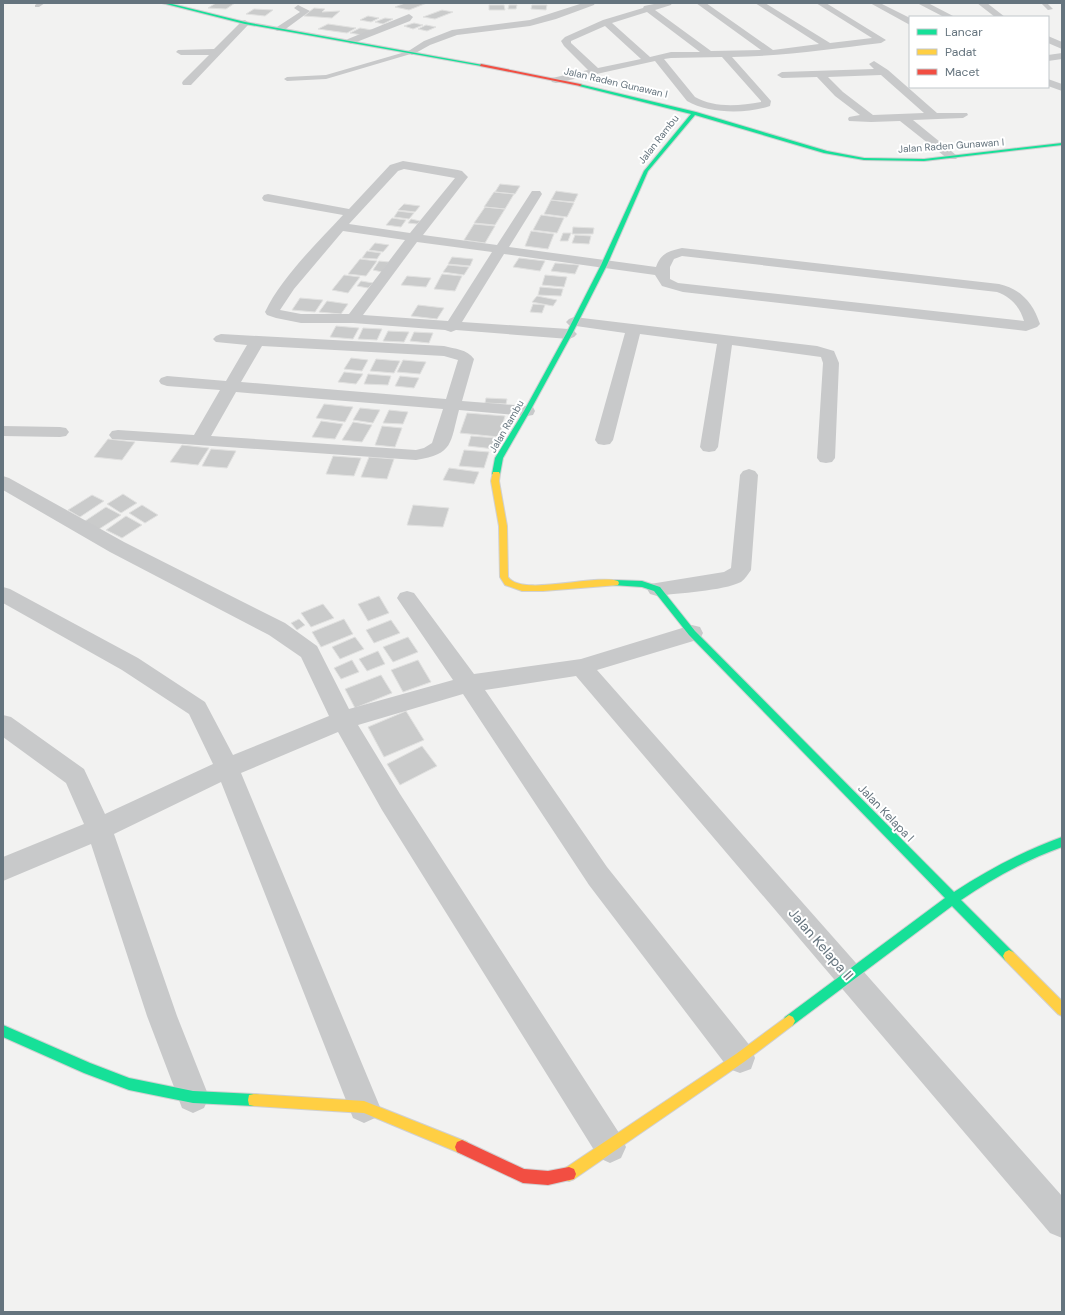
<svg xmlns="http://www.w3.org/2000/svg" width="1065" height="1315" viewBox="0 0 1065 1315" font-family="'DM Sans',sans-serif">
  <style>
    .building { fill: #cacbcb; stroke: #e1e1e0 }
    .lines { fill: none; stroke-linecap: round; stroke-linejoin: round }
    .fast-casing { stroke: #d0d0d1; stroke-width: 2 }
    .slow-casing { stroke: #d0d0d1; stroke-width: 2 }
    .jam-casing { stroke: #d0d0d1; stroke-width: 2 }
    .lane { fill: #c8c9ca; fill-rule: evenodd }
    .street { fill: #c8c9ca; fill-rule: evenodd }
    .fast { fill: #16e098; fill-rule: evenodd }
    .slow { fill: #ffcf43; fill-rule: evenodd }
    .jam { fill: #f24e42; fill-rule: evenodd }
    .labels { text-anchor: middle; stroke-width: 4; stroke-linejoin: round; paint-order: stroke }
    .far-street-label { font-size: 10px; fill: #65747e; stroke: #fff }
    .street-label { font-size: 12px; fill: #65747e; stroke: #fff }
    .near-street-label { font-size: 14px; fill: #65747e; stroke: #fff }
  </style>
  <rect width="100%" height="100%" fill="#f2f2f1"/>
  <!-- building -->
  <path class="building" d="M216 3H235L226 9 208 8Z
    M405 3H427L409 10 395 7Z
    M489 5H504L505 10H489Z
    M509 5H517L516 9H508Z
    M532 5H547L546 10 531 9Z
    M314 8 325 9 322 12 340 11 332 18 304 16Z
    M254 9 273 10 265 16 246 14Z
    M442 10 453 12 435 19 423 17Z
    M368 16 379 18 371 22 360 20Z
    M385 18 393 19 383 24 375 22Z
    M414 23 423 25 413 29 404 26Z
    M328 24 356 28 347 33 318 29Z
    M426 25 436 27 427 31 418 29Z
    M360 28 372 30 362 35 350 33Z
    M500 184 520 186 515 194 495 192Z
    M556 191 578 194 574 202 551 200Z
    M494 192 514 194 505 209 484 207Z
    M551 200 574 203 567 217 544 214Z
    M404 204 420 206 415 212 398 210Z
    M485 207 505 209 495 225 474 223Z
    M398 211 414 213 409 219 394 217Z
    M541 215 564 218 557 233 533 230Z
    M392 218 406 220 401 227 386 225Z
    M411 219 420 221 417 224 408 223Z
    M474 224 495 226 485 243 464 240Z
    M573 227 594 228 593 234H572Z
    M531 231 554 234 548 249 525 246Z
    M563 233H571L568 241H560Z
    M575 235 591 236 589 244 572 243Z
    M375 243 389 245 383 252 369 250Z
    M367 251 381 253 377 259 362 258Z
    M452 257 473 259 470 266 448 264Z
    M519 258 545 261 540 271 513 267Z
    M360 259 377 261 366 276 348 274Z
    M379 261 389 262 382 272 373 270Z
    M555 263 579 265 575 274 551 271Z
    M448 265 469 267 464 275 443 272Z
    M442 274 462 276 455 291 434 289Z
    M344 275 360 277 348 293 332 290Z
    M545 275 567 277 564 287 542 285Z
    M407 276 431 278 426 287 401 285Z
    M361 281 373 283 368 288 357 286Z
    M540 287 563 289 561 296 538 295Z
    M537 296 557 300 553 306 532 302Z
    M300 298 323 300 315 312 292 310Z
    M327 301 348 304 341 314 319 312Z
    M533 304 545 305 542 313 530 312Z
    M418 305 444 308 437 319 411 316Z
    M336 326 359 328 353 339 330 337Z
    M363 328 382 329 377 340 358 339Z
    M388 331 409 332 404 342 383 341Z
    M414 332 433 333 429 343 410 341Z
    M351 358 368 360 362 371 344 369Z
    M376 359 400 361 394 373 370 371Z
    M403 360 426 362 420 374 397 372Z
    M344 372 363 374 356 384 338 382Z
    M368 374 391 376 388 385 364 384Z
    M400 376 419 378 414 388 395 386Z
    M486 398 507 399 506 404 485 403Z
    M324 404 353 407 345 422 316 418Z
    M360 408 380 410 373 423 353 420Z
    M389 410 408 412 403 424 383 423Z
    M467 413 505 416 499 437 460 433Z
    M321 421 343 424 335 439 312 437Z
    M353 422 372 425 362 442 342 440Z
    M382 426 402 428 395 447 375 445Z
    M471 436 497 438 494 449 468 446Z
    M108 439 135 442 122 460 94 457Z
    M182 445 209 448 198 465 170 462Z
    M211 449 236 451 227 468 202 466Z
    M464 450 489 452 484 468 459 466Z
    M333 456 361 458 354 476 326 474Z
    M369 457 394 459 387 479 361 477Z
    M449 468 479 472 474 484 443 480Z
    M123 494 137 503 121 513 107 504Z
    M92 495 104 501 80 517 68 510Z
    M142 505 158 515 145 523 129 513Z
    M413 505 449 508 443 527 407 525Z
    M106 507 121 515 96 531 82 523Z
    M126 516 142 525 122 538 106 530Z
    M379 596 389 613 368 621 358 604Z
    M323 604 334 618 311 627 301 613Z
    M299 619 305 625 297 630 291 623Z
    M344 619 353 634 321 647 312 632Z
    M391 620 400 633 374 643 366 630Z
    M355 637 364 649 340 659 332 647Z
    M408 637 418 652 393 662 383 647Z
    M378 651 385 664 367 671 359 659Z
    M352 660 359 672 341 679 334 668Z
    M418 660 431 682 403 692 391 670Z
    M381 675 392 693 355 708 345 689Z
    M406 711 424 740 384 757 368 727Z
    M422 746 437 766 400 785 387 764Z"/>
  <g class="lines">
    <!-- fast casing -->
    <g class="fast-casing">
      <path id="fast" d="M162 3H168L245 22 483 65 481 66 245 24Z
        M579 84 696 112 827 151 864 158 924 159 1062 143V145L924 161 864 160 824 153 695 115 648 171 607 265 572 334 530 411 503 458 500 474 496 476 492 474 495 458 524 411 566 334 601 265 644 171 691 114 579 86Z
        M615 580 642 581 660 587 695 631 954 892C988 870 1023 851 1062 837V847C1026 860 993 878 961 900L1013 952 1015 956 1013 960 1009 962 1005 960 952 906 793 1025 789 1027 785 1025 783 1021 785 1017 945 898 689 635 654 591 642 587 612 585 611 583 612 581Z
        M3 1025 90 1063 129 1078 193 1091 254 1094 259 1095 260 1100 259 1105 254 1106 193 1103 129 1090 84 1073 3 1037Z"/>
    </g>
    <!-- slow casing -->
    <g class="slow-casing">
      <path id="slow" d="M493 472H499L500 474 499 481 507 526 508 577C522 597 594 574 618 581L619 583 618 585 543 591H522L505 585 500 577 499 526 491 481Z
        M1009 950 1013 952 1062 1001V1016L1058 1014 1005 960 1003 956 1005 952Z
        M789 1015 793 1017 795 1021 793 1025 744 1062 574 1179 569 1181 564 1179 562 1174 564 1169 736 1054Z
        M254 1094 364 1101 467 1142 469 1147 467 1152 462 1154 364 1113 254 1106 249 1105 248 1100 249 1095Z"/>
    </g>
    <!-- jam casing -->
    <g class="jam-casing">
      <path id="jam" d="M481 64 580 84 582 85 580 86 480 66Z
        M462 1140 524 1169 548 1171 569 1167 574 1169 576 1174 574 1179 548 1185 523 1183 457 1152 455 1147 457 1142Z"/>
    </g>
    <!-- lane -->
    <path class="lane" d="M38 3H45L39 7H35V5Z
      M1041 3H1047L1053 9 1048 10Z
      M412 50 414 51V53L326 79 287 81 284 79 287 77 326 75Z"/>
    <!-- street -->
    <path class="street" d="M583 3H595L594 5 556 19 530 26 457 35 430 45 412 55 407 52 424 41 452 30 530 20Z
      M659 3H672L671 5 655 10 711 51 761 50 696 3H706L773 50 819 44 755 3H765L830 43 872 38 816 3H826L886 40 881 43C831 49 783 56 732 57L771 101 770 106C747 114 709 114 687 101L655 61 556 83 552 82 551 80 552 78 588 70 564 46 561 41 565 37 603 20 643 8 644 6ZM647 12 700 52H671L650 57 612 23ZM605 26 641 59 598 68 571 43V41ZM722 57 761 101V102C739 106 714 108 695 97L664 59 671 58Z
      M870 3H880L910 18V25Z
      M917 3H928L955 17H944Z
      M977 3H987L1005 17H995Z
      M298 5 310 11 283 31H277L275 29 277 27 300 12 294 8Z
      M409 14 413 17 410 21 354 43 351 44 346 41 348 39Z
      M245 20 249 23 248 25 191 85H183L182 83 183 81 209 55H181L176 52 178 50 214 49 242 21Z
      M1048 36 1062 42V49L1048 43Z
      M1062 53V59L1048 61V55Z
      M874 61 888 70 937 113H967L968 115 963 118 913 120 956 155 958 157 956 159H948L900 121 871 122 849 121 848 119 849 117 860 115 835 96 817 77 782 78 777 75 782 72 874 69 869 64ZM881 75 924 113 873 115 843 92 828 77Z
      M1048 79 1062 84V91L1048 86Z
      M403 161 458 170 462 171 468 177 423 235 497 245 532 191H540L542 194 509 247 656 267C661 253 669 251 682 248L999 284C1021 289 1033 303 1040 324L1037 327 1026 331 683 292 662 286 655 275 504 254 462 322 569 329 574 331 577 334 574 337 569 339 456 330 451 332 445 330 353 323H301L276 318 267 315 265 312C281 278 317 243 343 215L264 201 262 198 264 195 268 194 349 209 390 165ZM404 169 455 178 410 233 349 224 398 171ZM343 231 405 240 349 314H301L280 310 294 289ZM417 242 492 252 448 321 363 315ZM682 256 997 292C1011 297 1020 307 1024 321L678 283 670 279V267L674 259Z
      M574 317 817 346 834 351 839 363 835 458 832 462 826 463 820 462 817 458 823 363 821 357 732 345 718 447 715 451 709 452 703 451 700 447 717 344 640 334 613 440 610 444 604 445 598 444 595 440 625 333 569 325 566 322 569 319Z
      M221 334 444 346C455 349 467 349 474 359L462 401 527 406 533 407 535 411 533 415 527 416 459 410C450 443 454 454 416 460L112 439 109 435 112 431 118 430 194 435 220 390 167 386 161 384 159 381 161 378 167 376 226 381 247 345 216 342 213 339 216 336ZM262 346 444 356 458 360 446 399 241 382ZM236 392 443 409 432 443 424 448 416 450 211 436Z
      M3 426 60 427 66 428 69 432 66 436 60 437 3 436Z
      M749 469 755 471 758 475 751 570C748 574 745 579 741 582 723 591 678 593 657 596L650 594 647 589 650 584 724 572 731 568 740 475 743 471Z
      M3 476 9 478 124 542 285 623 317 646 349 709 453 680 397 598 400 593 407 591 414 593 474 674 581 659 692 625 700 627 703 633 700 639 597 670 1062 1196V1238L1050 1233 576 676 485 690 607 867 751 1047 755 1058 751 1069 740 1073 729 1069 589 885 463 694 358 725 400 794 621 1136 626 1147 621 1158 610 1163 599 1158 382 810 338 732 241 773 380 1107 375 1118 364 1123 353 1118 221 782 114 834 177 1016 209 1097 204 1108 193 1113 182 1108 147 1016 91 844 3 881V857L84 824 66 783 3 737V715L11 717 84 769 105 814 213 764 189 714 122 670 3 603V587L10 589 138 658 205 702 233 755 329 716 301 657 269 635 110 552 3 490Z"/>
    <!-- fast -->
    <use href="#fast" class="fast"/>
    <!-- slow -->
    <use href="#slow" class="slow"/>
    <!-- jam -->
    <use href="#jam" class="jam"/>
  </g>
  <g class="labels">
    <!-- far-street labels -->
    <g class="far-street-label">
      <text transform="translate(616 82) rotate(13)" y="4">Jalan Raden Gunawan I</text>
      <text transform="translate(658 139) rotate(-52)" y="4">Jalan Rambu</text>
      <text transform="translate(951 145) rotate(-4)" y="4">Jalan Raden Gunawan I</text>
      <text transform="translate(506 426) rotate(-60)" y="4">Jalan Rambu</text>
    </g>
    <!-- street labels -->
    <g class="street-label">
      <text transform="translate(886 813) rotate(46)" y="4">Jalan Kelapa I</text>
    </g>
    <!-- near-street labels -->
    <g class="near-street-label">
      <text transform="translate(821 944) rotate(49)" y="5">Jalan Kelapa II</text>
    </g>
  </g>
  <!-- border -->
  <rect width="1065" height="1315" fill="none" stroke="#65747e" stroke-width="8"/>
  <!-- legend -->
  <rect x="909" y="16" width="140" height="72" fill="#ffffff" stroke="#c1c7cb"/>
  <rect x="917" y="29" width="20" height="6" fill="#16e098" stroke="#c1c7cb"/>
  <text x="945" y="36" font-size="12" fill="#65747e">Lancar</text>
  <rect x="917" y="49" width="20" height="6" fill="#ffcf43" stroke="#c1c7cb"/>
  <text x="945" y="56" font-size="12" fill="#65747e">Padat</text>
  <rect x="917" y="69" width="20" height="6" fill="#f24e42" stroke="#c1c7cb"/>
  <text x="945" y="76" font-size="12" fill="#65747e">Macet</text>
</svg>
